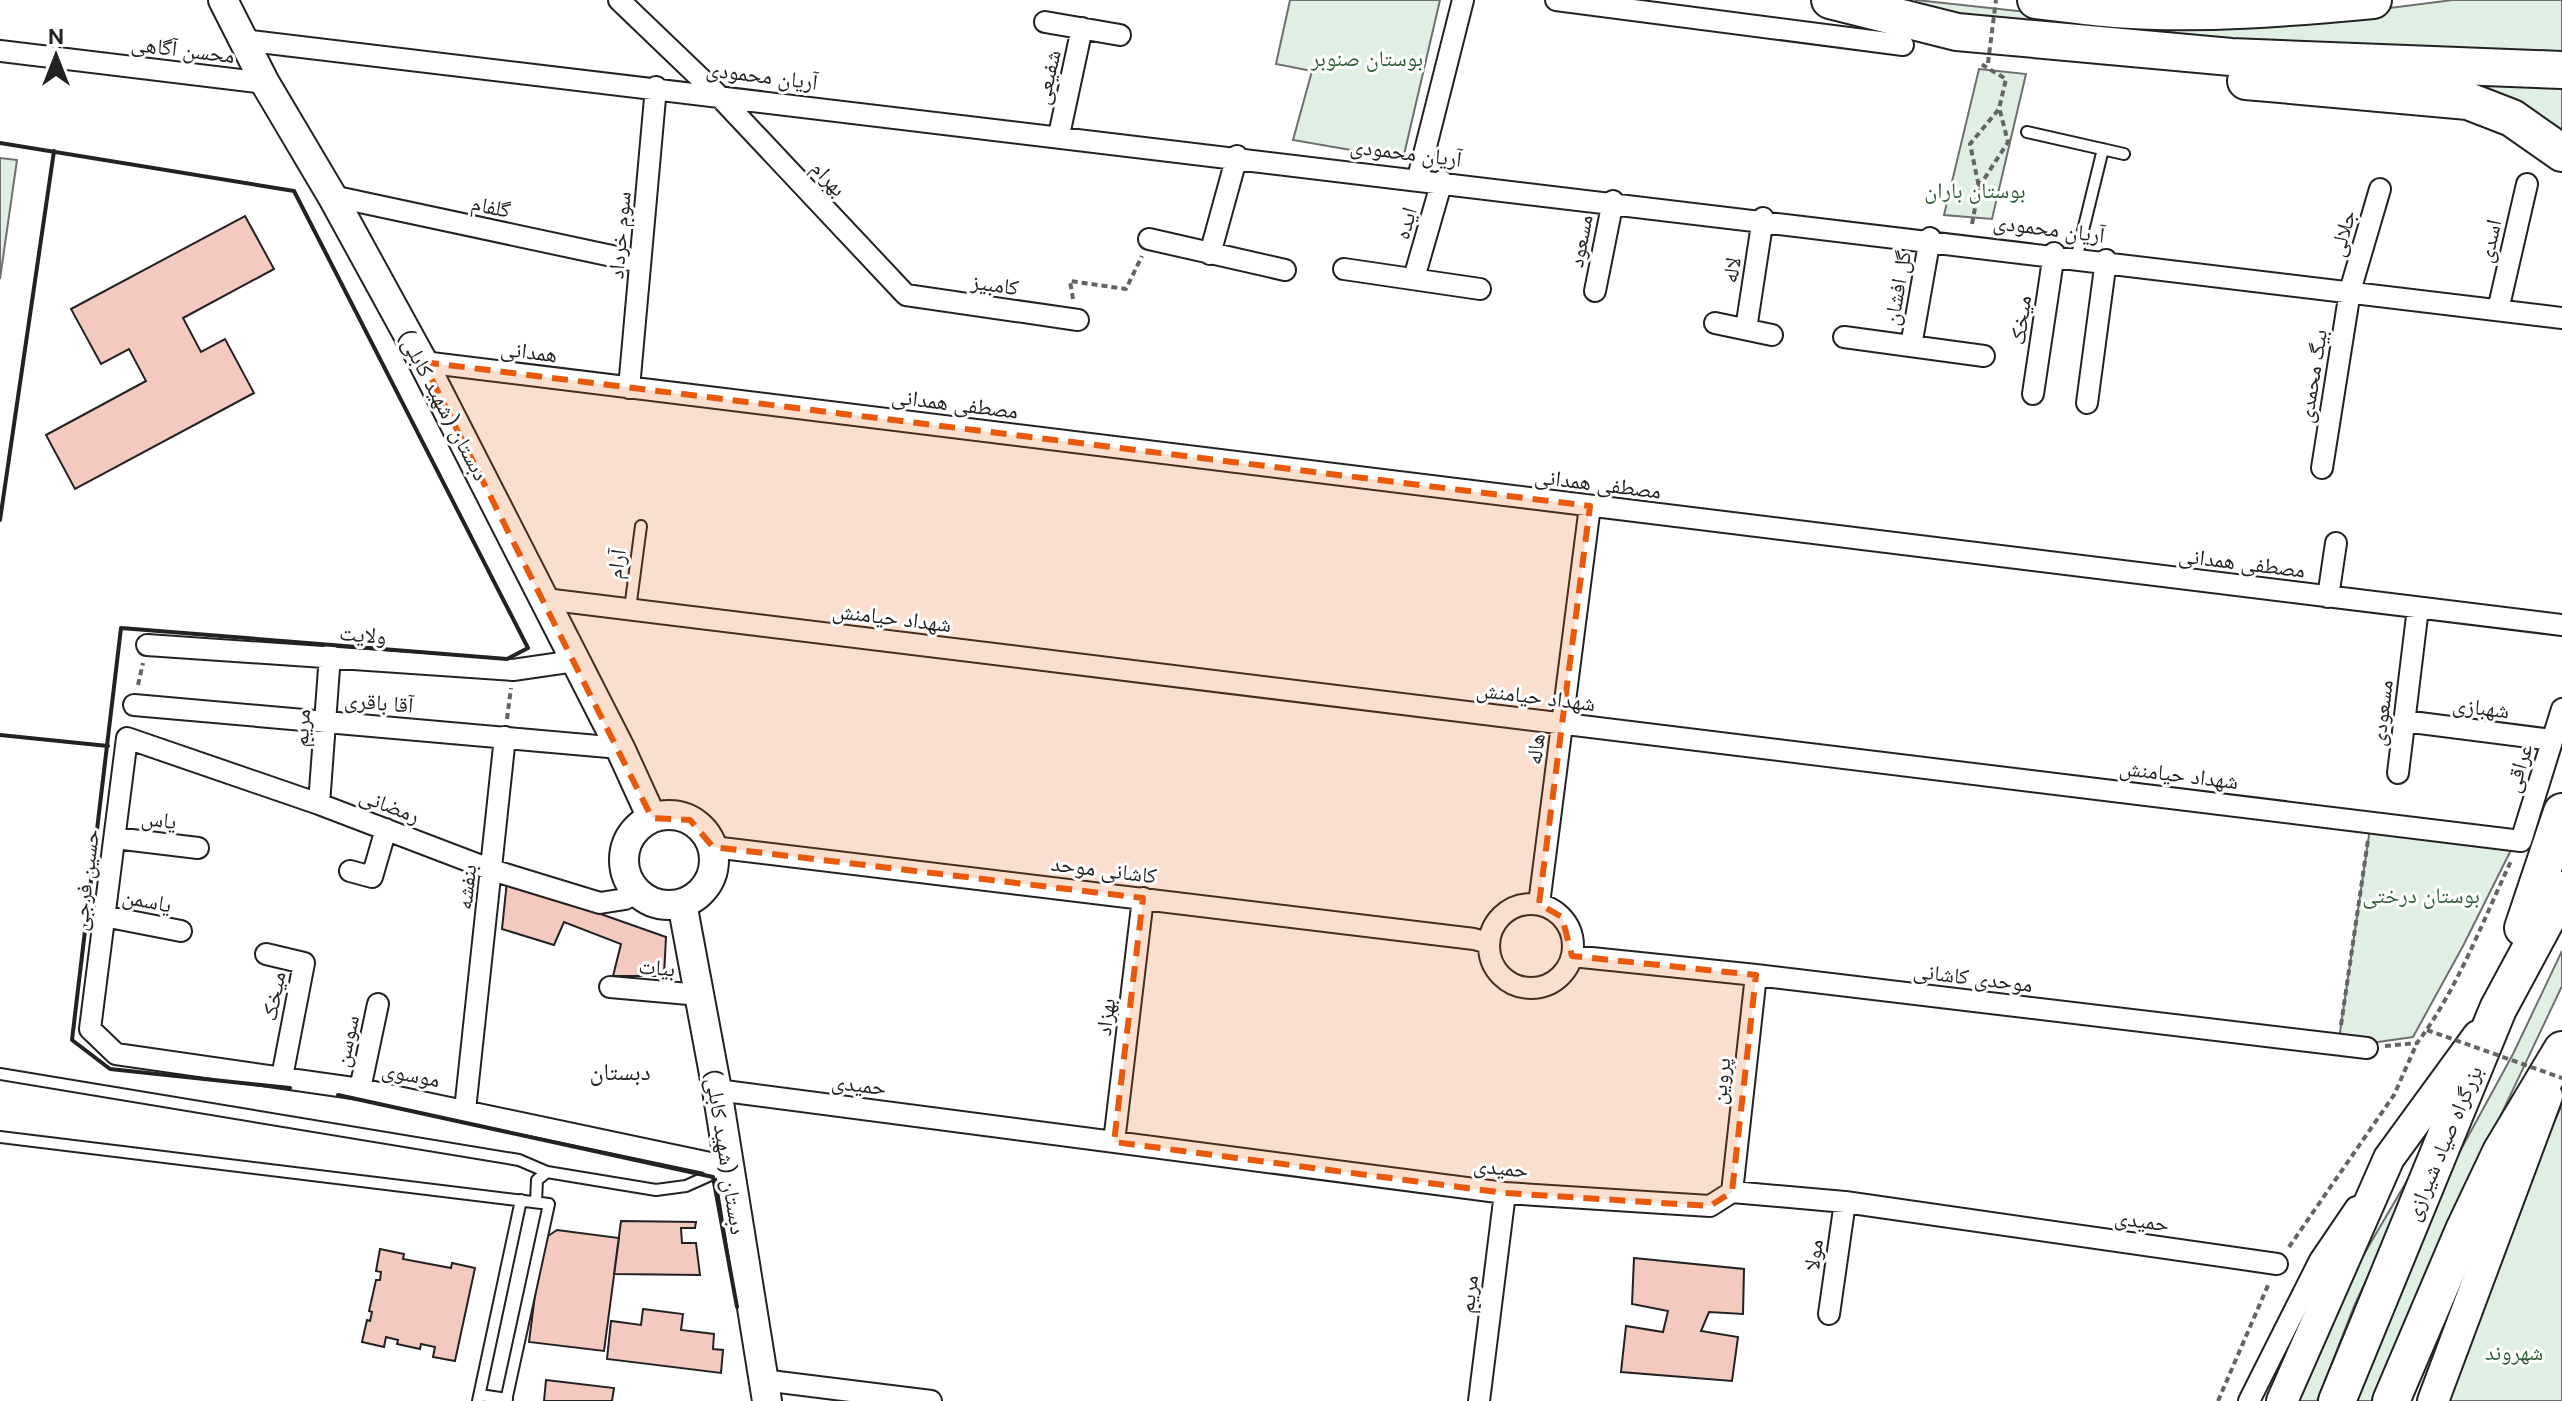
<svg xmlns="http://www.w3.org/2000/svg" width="2562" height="1401" viewBox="0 0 2562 1401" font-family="'DM Sans','Noto Naskh Arabic',sans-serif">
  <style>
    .green { fill: #e0efe3; stroke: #6f6f6f; stroke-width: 2 }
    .building { fill: #f3c9c0; stroke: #222; stroke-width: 2 }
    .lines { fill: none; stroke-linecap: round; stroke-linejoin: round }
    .lane-casing { stroke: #222; stroke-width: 14 }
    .street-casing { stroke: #222; stroke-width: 24 }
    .secondary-casing { stroke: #222; stroke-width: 32 }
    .primary-casing { stroke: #222; stroke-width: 34 }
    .highway-casing { stroke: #222; stroke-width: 40 }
    .path { stroke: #646464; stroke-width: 4; stroke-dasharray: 6 4; stroke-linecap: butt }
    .lane { stroke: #fff; stroke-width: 10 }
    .street { stroke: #fff; stroke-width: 20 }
    .secondary { stroke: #fff; stroke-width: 28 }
    .primary { stroke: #fff; stroke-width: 30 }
    .highway { stroke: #fff; stroke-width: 36 }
    .path-bridge { stroke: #646464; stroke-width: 4; stroke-dasharray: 6 4; stroke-linecap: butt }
    .wall { stroke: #222; stroke-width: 4 }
    .marked { fill: #e8590c; fill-opacity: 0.2; stroke: #e8590c; stroke-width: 6; stroke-dasharray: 16 10; stroke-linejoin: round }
    .labels { text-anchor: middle; stroke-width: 6; stroke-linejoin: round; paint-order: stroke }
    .street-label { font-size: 22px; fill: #222; stroke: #fff }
    .park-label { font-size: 22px; fill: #2f5e38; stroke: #fff }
    .neighbourhood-label { font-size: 24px; fill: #222; stroke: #fff }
  </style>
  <rect width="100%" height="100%" fill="#fff"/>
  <!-- green -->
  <path class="green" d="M1290 0H1440L1403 159 1293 140 1312 71 1276 64Z
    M1916 0 2063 16 2358 12 2453 0H2562V57L2121 37 1914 11Z
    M1979 69 2026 74 1992 219 1944 215Z
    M2455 83 2562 88V140Z
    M0 158 17 160 0 279Z
    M2370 828 2514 844 2463 946 2413 1037 2371 1043 2339 1039Z
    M2562 951V986L2439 1246 2372 1401H2356L2441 1186 2513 1054Z
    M2562 1105V1401H2444L2528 1175Z
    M2439 1126 2355 1304 2317 1401H2296L2360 1261Z"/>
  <!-- building -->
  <path class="building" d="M245 216 274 269 183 318 201 352 225 339 254 393 75 489 46 435 146 381 129 349 101 364 71 309Z
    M507 881 666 937 664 976H613L621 944 564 922 554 945 502 929Z
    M621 1221 696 1222 695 1228H681L682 1243H696L700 1275 614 1274Z
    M557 1230 619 1238 604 1351 529 1342 542 1240Z
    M380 1249 404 1254 403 1259 451 1268 452 1263 475 1268 455 1361 433 1357 435 1347 421 1344 420 1349 397 1344 398 1340 386 1337 384 1347 362 1342 367 1320 370 1321 372 1312 369 1311 376 1280H380L381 1272 376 1271Z
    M1634 1258 1744 1269 1743 1314 1709 1312 1701 1331 1738 1337 1732 1381 1621 1372 1626 1326 1663 1332 1668 1311 1632 1304Z
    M643 1309 683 1314 681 1330 714 1334 713 1349 723 1350 721 1373 607 1359 611 1321 641 1325Z
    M546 1380 614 1388 612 1401H544Z"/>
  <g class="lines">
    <!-- lane casing -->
    <g class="lane-casing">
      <path id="lane" d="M2027 132 2124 154
        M2077 255 2103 149
        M630 609 641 526
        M0 1074 519 1160 547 1172
        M0 1137 549 1204 506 1401
        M536 1202 537 1180 547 1172 656 1190 686 1186 724 1169
        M480 1395 507 1399
        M478 1401 521 1200"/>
    </g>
    <!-- street casing -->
    <g class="street-casing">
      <path id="street" d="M619 0 717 94 906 295 1078 320
        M1556 0 1903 45
        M1045 22 1120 35
        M243 40C1017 128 1790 220 2562 318
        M0 51 265 83
        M1059 135 1082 28
        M1418 178 1463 0
        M332 196 640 262
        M1149 239 1285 270
        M1210 254 1237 156
        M1344 269 1480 289
        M1414 278 1442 181
        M1595 291 1613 201
        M2498 310 2527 184
        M1715 323 1772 335
        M1746 329 1763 218
        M1844 337 1984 356
        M1911 346 1930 238
        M423 362 2562 625
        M629 388 656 87
        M2033 394 2054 253
        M2087 403 2106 260
        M2322 468 2350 291 2380 189
        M2328 597 2336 543
        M545 599 2521 841 2562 709
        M147 645 513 670 575 661
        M134 705 620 748
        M2404 721 2552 740
        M2398 773 2418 608
        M319 804 330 655
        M115 838 198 848
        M713 847 1474 939 1488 943
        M350 871 372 877 386 829
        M637 892 625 899 600 903 492 870 319 804 127 738 90 1029 116 1054 360 1089 729 1167
        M1489 946a42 42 0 1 1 84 0a42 42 0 1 1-84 0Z
        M1539 904 1590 506
        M104 916 181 931
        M266 954 304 963 282 1077
        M1572 956 1756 975 2367 1048
        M610 987 700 995
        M360 1089 378 1004
        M717 1090 1505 1193 1710 1206 1732 1192 1845 1202 2277 1264
        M465 1110 505 737
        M1114 1142 1143 898
        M1732 1192 1756 975
        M1829 1314 1845 1202
        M762 1380 931 1401
        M1479 1401 1505 1193
        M2249 1401 2320 1260 2356 1207"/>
    </g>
    <!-- secondary casing -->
    <g class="secondary-casing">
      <path id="secondary" d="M223 0 265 83 332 196 423 362 620 748 652 818
        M624 860a45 45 0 1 1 90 0a45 45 0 1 1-90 0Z
        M682 903 717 1090 767 1401"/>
    </g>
    <!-- primary casing -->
    <g class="primary-casing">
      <path id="primary" d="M2282 1401 2389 1158 2478 1036
        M2433 1401 2547 1096"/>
    </g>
    <!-- highway casing -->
    <g class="highway-casing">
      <path id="highway" d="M1830 0 1957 32 2231 57 2562 70
        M2036 0C2062 3 2089 7 2115 9 2201 15 2288 8 2373 0
        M2246 81 2468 101 2512 118 2562 153
        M2523 928 2562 812
        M2337 1401 2498 1009 2562 890
        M2391 1401 2464 1230 2501 1152 2562 1050"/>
    </g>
    <!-- path -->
    <path class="path" d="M1979 187 2008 142 1999 107
      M1972 224 1979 187 1970 144 1999 109 2006 79 1981 64
      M1073 299 1070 281 1126 289 1142 256
      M138 685 143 663
      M507 719 511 688
      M2341 1025 2368 840
      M2385 1046 2417 1043C2458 989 2483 920 2512 859
      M2289 1247 2394 1095 2417 1043
      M2218 1401 2269 1283"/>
    <!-- lane -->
    <use href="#lane" class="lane"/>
    <!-- street -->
    <use href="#street" class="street"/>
    <!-- secondary -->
    <use href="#secondary" class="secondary"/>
    <!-- primary -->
    <use href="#primary" class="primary"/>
    <!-- highway -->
    <use href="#highway" class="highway"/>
    <!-- path-bridge -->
    <path class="path-bridge" d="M1988 63 1996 0
      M2427 1030 2562 1078"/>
    <!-- wall -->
    <path class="wall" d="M0 143 294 191 528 648 507 659 121 628 72 1040 110 1069 290 1088
      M0 520 54 151
      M0 735 108 746
      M338 1095 713 1177 737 1307"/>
  </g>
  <!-- marked area -->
  <path class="marked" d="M423 362 1590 506 1539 904 1562 917 1572 956 1756 975 1732 1192 1710 1206 1505 1193 1114 1142 1143 898 713 847 690 820 652 818Z"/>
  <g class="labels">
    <!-- street labels -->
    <g class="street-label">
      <text transform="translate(183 49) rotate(7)" y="8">محسن آگاهی</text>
      <text transform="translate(762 75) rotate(7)" y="8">آریان محمودی</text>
      <text transform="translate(1047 77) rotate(-77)" y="8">شفیعی</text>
      <text transform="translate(1406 152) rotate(7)" y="8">آریان محمودی</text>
      <text transform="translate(829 178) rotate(47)" y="8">بهرام</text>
      <text transform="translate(491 206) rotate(12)" y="8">گلفام</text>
      <text transform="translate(1405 223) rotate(-74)" y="8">ایده</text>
      <text transform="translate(2049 228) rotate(7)" y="8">آریان محمودی</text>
      <text transform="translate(2342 233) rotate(-74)" y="8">جلالی</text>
      <text transform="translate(619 235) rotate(-85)" y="8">سوم خرداد</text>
      <text transform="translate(1580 241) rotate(-79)" y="8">مسعود</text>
      <text transform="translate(2489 241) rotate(-77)" y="8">اسدی</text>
      <text transform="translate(1731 270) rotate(-81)" y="8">لاله</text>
      <text transform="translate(995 284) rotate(8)" y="8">کامبیز</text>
      <text transform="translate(1897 288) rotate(-80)" y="8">گل افشان</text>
      <text transform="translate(2020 320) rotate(-82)" y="8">میخک</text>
      <text transform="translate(529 351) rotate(7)" y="8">همدانی</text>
      <text transform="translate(2312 376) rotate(-81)" y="8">بیگ محمدی</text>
      <text transform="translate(955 403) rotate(7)" y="8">مصطفی همدانی</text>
      <text transform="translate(444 405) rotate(62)" y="8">دبستان (شهید کابلی)</text>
      <text transform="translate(1598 483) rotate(7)" y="8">مصطفی همدانی</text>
      <text transform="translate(2242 562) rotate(7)" y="8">مصطفی همدانی</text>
      <text transform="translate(616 564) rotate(-82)" y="8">آرام</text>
      <text transform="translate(892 617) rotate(7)" y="8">شهداد حیامنش</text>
      <text transform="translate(363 634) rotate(5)" y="8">ولایت</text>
      <text transform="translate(1536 696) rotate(7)" y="8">شهداد حیامنش</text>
      <text transform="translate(379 702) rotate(5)" y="8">آقا باقری</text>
      <text transform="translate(2481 707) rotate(7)" y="8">شهبازی</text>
      <text transform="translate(2381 713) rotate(-83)" y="8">مسعودی</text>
      <text transform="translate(301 728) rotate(-86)" y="8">مریم</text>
      <text transform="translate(1535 749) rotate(-83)" y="8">هاله</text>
      <text transform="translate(2518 768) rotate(-73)" y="8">عراقی</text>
      <text transform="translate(2179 774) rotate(7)" y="8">شهداد حیامنش</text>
      <text transform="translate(390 805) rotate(21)" y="8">رمضانی</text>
      <text transform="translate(159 819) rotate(7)" y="8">یاس</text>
      <text transform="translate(1104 869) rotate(7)" y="8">کاشانی موحد</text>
      <text transform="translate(85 880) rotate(-83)" y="8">حسین فرجی</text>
      <text transform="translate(466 887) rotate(-84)" y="8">بنفشه</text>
      <text transform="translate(147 900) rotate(11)" y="8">یاسمن</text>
      <text transform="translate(657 967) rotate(5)" y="8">بیات</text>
      <text transform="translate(1973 977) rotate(7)" y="8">موحدی کاشانی</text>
      <text transform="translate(273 996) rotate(-79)" y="8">میخک</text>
      <text transform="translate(1105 1017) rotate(-83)" y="8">بهزاد</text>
      <text transform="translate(346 1041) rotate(-78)" y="8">سوسن</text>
      <text transform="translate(411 1074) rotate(11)" y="8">موسوی</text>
      <text transform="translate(1720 1081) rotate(-84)" y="8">پروین</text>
      <text transform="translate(859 1084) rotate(7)" y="8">حمیدی</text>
      <text transform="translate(2443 1143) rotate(-67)" y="8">بزرگراه صیاد شیرازی</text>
      <text transform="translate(726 1152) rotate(81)" y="8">دبستان (شهید کابلی)</text>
      <text transform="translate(1501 1167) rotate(6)" y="8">حمیدی</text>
      <text transform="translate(2142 1220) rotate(8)" y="8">حمیدی</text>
      <text transform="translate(1813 1255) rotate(-82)" y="8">مولا</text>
      <text transform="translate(1468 1294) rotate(-83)" y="8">مریم</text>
    </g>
    <!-- park labels -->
    <g class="park-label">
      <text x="1367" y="66">بوستان صنوبر</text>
      <text x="1975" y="198">بوستان باران</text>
      <text x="2421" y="903">بوستان درختی</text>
      <text x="2514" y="1360">شهروند</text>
    </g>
    <!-- neighbourhood labels -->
    <g class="neighbourhood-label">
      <text x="620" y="1080">دبستان</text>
    </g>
  </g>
  <!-- north arrow -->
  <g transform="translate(56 56)" stroke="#ffffff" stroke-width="6" paint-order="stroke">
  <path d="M0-6L14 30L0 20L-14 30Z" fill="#222222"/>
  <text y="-12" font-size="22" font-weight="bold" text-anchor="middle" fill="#222222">N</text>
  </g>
</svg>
